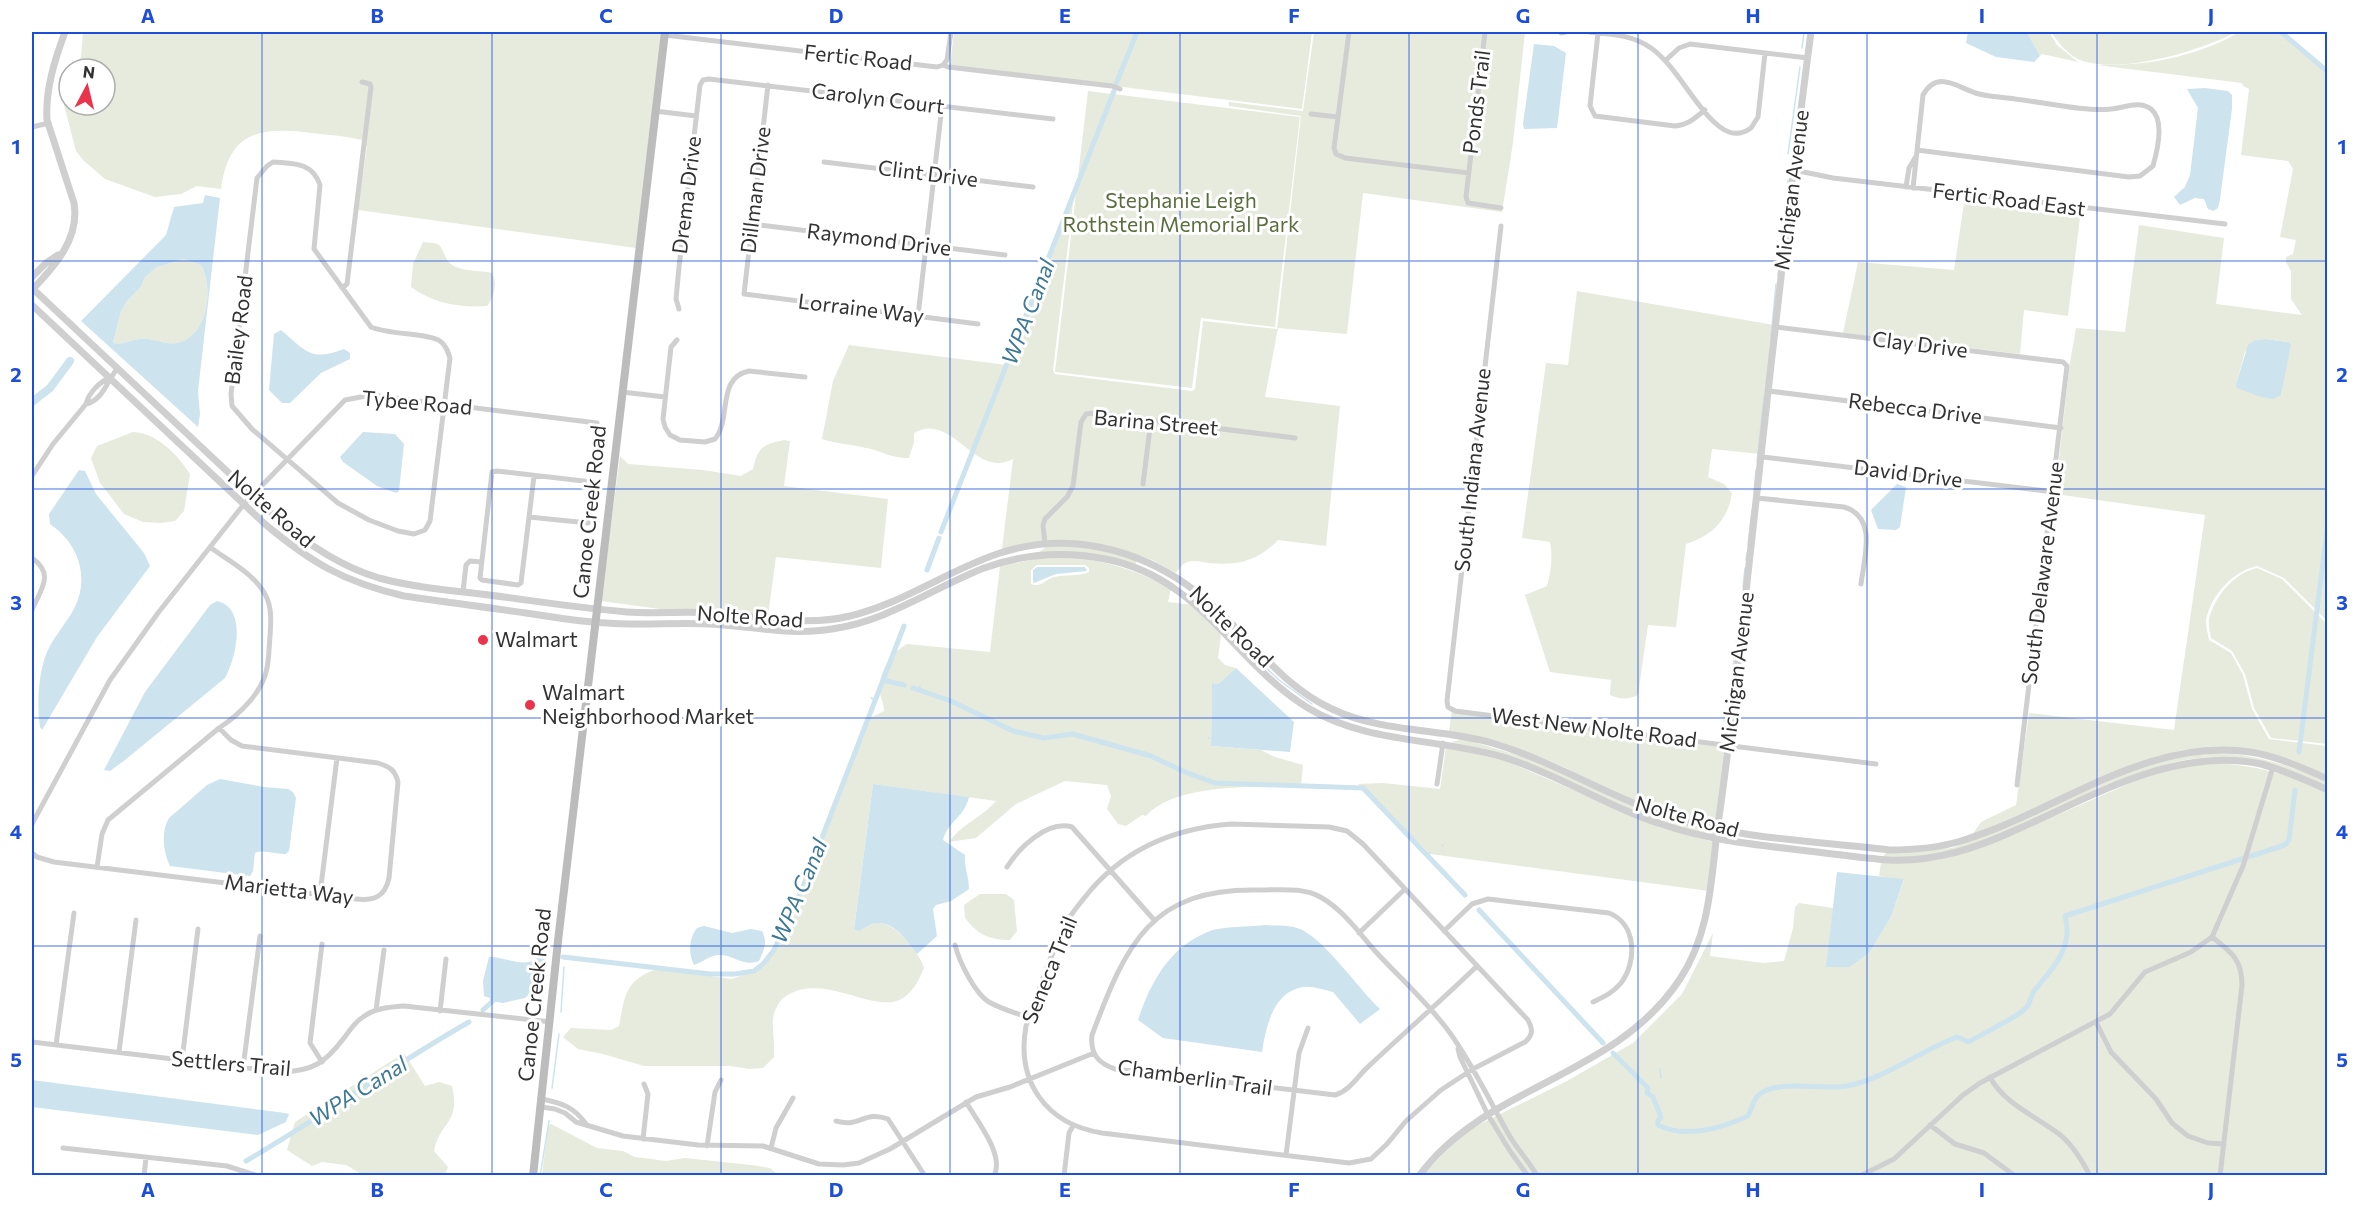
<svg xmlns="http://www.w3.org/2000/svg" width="2359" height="1207" viewBox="0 0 2359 1207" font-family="Commissioner,sans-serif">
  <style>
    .green { fill: #e6ebdd; fill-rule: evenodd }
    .water { fill: #cde3ee; fill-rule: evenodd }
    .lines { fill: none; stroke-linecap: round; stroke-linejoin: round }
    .stream { stroke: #cde3ee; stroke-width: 1.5 }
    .canal { stroke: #cde3ee; stroke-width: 5 }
    .river { stroke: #cde3ee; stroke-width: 8 }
    .minor { stroke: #cfcfcf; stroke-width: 5 }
    .tertiary { stroke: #cfcfcf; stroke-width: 7 }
    .secondary { stroke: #bcbcbc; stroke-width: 8 }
    .grid { fill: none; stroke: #1d4ed8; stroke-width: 1.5; stroke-opacity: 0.55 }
    .poi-dot { fill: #e9344c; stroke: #fff; stroke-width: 2 }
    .labels { text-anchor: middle; stroke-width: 6; stroke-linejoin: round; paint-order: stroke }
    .street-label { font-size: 21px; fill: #323232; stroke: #fff }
    .park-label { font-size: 21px; fill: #586f3d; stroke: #fff }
    .poi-label { font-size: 21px; fill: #323232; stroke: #fff; text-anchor: start }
    .water-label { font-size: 22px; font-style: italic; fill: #3d7997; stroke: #fff }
    .neatline { fill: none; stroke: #1d4ed8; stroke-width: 2 }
    .grid-label { font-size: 20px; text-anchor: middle; font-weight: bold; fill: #1d4ed8 }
  </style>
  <rect width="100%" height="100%" fill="#fff"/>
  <!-- green -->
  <path class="green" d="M83 32H663L636 248 358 210 367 146 363 145 362 140C346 136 328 135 312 133 261 127 229 130 221 189L197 186 181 194 155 197 105 179 83 160 76 151 64 105 69 75V105H105V69H72L81 57Z
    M954 32H1312L1302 109 950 66Z
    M1314 32H1525L1513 143 1502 212 1363 193 1347 334 1278 328 1265 397 1340 406 1326 546 1278 540C1258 561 1238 566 1209 563 1201 562 1193 559 1185 563 1182 565 1178 570 1176 573L1152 560 1123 550 1042 541 1002 549 1013 459C974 480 953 411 914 433V442L909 458C889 458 883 451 866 448 851 444 837 444 822 439L833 381 849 345 1007 365 1074 195 1053 370 1055 374 1192 391 1195 389 1203 321 1277 329 1301 116 1229 106V102L1303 111Z
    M2027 32H2049L2057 45 2078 62 2042 54 2040 56Z
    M2051 32H2236C2201 51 2119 75 2080 60 2068 55 2058 42 2051 32Z
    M2240 32H2280L2327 74V621L2284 578 2257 566C2233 571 2210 596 2206 621 2206 627 2208 634 2209 640L2231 653 2243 675 2252 709 2269 739 2327 746V776L2250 749 2221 747 2179 751 2135 764 1972 835 1981 822 2016 805 2029 713 2174 730 2205 515 2055 494 2070 362 2076 328 2125 332 2139 225 2224 238 2216 304 2302 315 2291 299V271L2286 262V257L2293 254 2296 240 2280 237 2293 169 2288 161 2241 155 2249 89 2243 86 2242 83 2097 65C2148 66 2195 57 2240 32ZM2265 339 2288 342 2281 395 2238 388 2236 384 2245 352 2255 340Z
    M1088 91 1300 117 1275 327 1201 318 1192 388 1055 372Z
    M1964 203 2080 217 2068 316 2024 310 2020 354 1843 333 1858 262 1954 270Z
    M423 242C427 243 433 242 437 244 445 247 443 261 454 266 467 272 479 270 492 273 498 283 494 297 487 306 460 308 432 303 411 287L413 264Z
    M184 259 201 265C214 287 208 339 177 343 165 345 152 337 140 339 130 340 124 345 113 343L121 311 127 301 141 287 145 277 157 267Z
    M1577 291 1774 325 1760 454 1712 449 1708 477 1724 484 1732 493C1728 520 1712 536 1686 544L1676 627 1648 625 1638 695C1628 700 1620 699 1610 695L1611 680 1550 672 1525 595 1547 586C1551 571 1553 558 1550 542L1522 538 1546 363 1568 365Z
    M133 432C157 433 178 455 190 474L184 511 175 521 161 523 143 522 124 514 100 483 91 458 97 446Z
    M784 440 790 441 784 486 888 499 881 568 776 557 768 616 660 609 601 601 620 456 628 464 703 470 741 476 753 469C758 447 762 445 784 440Z
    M1071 546 1096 549 1137 561 1135 565C1103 554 1073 552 1039 552L1046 547Z
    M1075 557C1112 563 1139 571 1171 589L1168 602 1194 605 1221 635 1218 658 1225 665 1236 668 1218 684 1212 683 1211 746 1261 750 1275 757 1303 765 1301 786C1258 788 1177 782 1146 816L1142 815 1126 826 1118 824 1107 809 1111 796 1107 785 1065 781 1016 804 976 838 949 842C963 823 981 818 996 801L873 784 854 928 860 930C865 928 872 924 877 923 895 921 920 953 924 968 920 978 914 991 903 998 876 1016 824 971 786 996 779 1000 774 1011 773 1019 772 1031 775 1044 774 1057L763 1068 749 1069 730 1066H644L603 1054 578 1049 563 1037 571 1028 611 1030 619 1026C625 997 624 980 657 969L732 979 759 969 781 943 814 863 868 719 884 711C884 704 881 699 880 693 878 673 890 653 907 644L990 652 1000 566 1041 558ZM1037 565H1085L1089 568V572C1078 577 1065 574 1054 577 1045 580 1040 588 1031 584V570Z
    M2257 568 2282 579 2327 624V744L2271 738 2254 708 2245 674 2232 651 2211 638C2210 632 2208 625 2209 619 2215 596 2234 573 2257 568Z
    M1452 710 1726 747 1716 825C1687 819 1659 811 1632 800 1609 792 1588 779 1566 768 1529 751 1488 738 1449 731Z
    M1464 739 1527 758 1629 805 1671 820 1715 831 1714 836 1665 823 1473 747 1451 742Z
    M1446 747 1506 761 1661 828 1714 842 1709 891 1430 854 1358 784 1383 783 1440 789Z
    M2222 753C2262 756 2291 766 2327 782V787C2287 768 2245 753 2200 758 2166 761 2135 775 2104 789 2050 813 1996 841 1938 854 1920 858 1901 857 1883 857L1886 852 1952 848 2000 829 2136 769 2180 756Z
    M2221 763C2265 768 2288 774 2327 793V1175L1422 1176 1460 1136 1472 1128 1567 1081 1633 1043 1682 994 1713 933 1710 956 1763 963 1784 961 1793 928 1795 907 1799 903 1833 908 1827 967H1850L1869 953 1891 917 1904 880 1879 876 1881 862 1909 863 1937 860 1965 853 1991 844 2135 781 2184 765Z
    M980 894H1006L1014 900 1017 931 1010 940C990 940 978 935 965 918L964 905Z
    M404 1053 425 1086 439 1082 452 1086C461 1124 440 1121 434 1151L448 1167 445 1175H363L346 1165 322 1162 312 1166 287 1150 295 1122Z
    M551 1124 597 1148 623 1151 635 1157 666 1161 685 1158 751 1165 770 1168 778 1175H542L548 1125Z"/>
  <!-- water -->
  <path class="water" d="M1968 32H2027L2040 56 2034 62 1996 57 1966 43Z
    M1534 44 1554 46 1566 53 1557 128 1524 129 1523 124Z
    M2205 88 2228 91 2232 95V109L2220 199 2218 208 2213 211 2208 209 2204 199 2195 198 2180 205 2174 197 2185 187 2190 175 2198 108 2187 89Z
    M205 195 220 198 198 391 200 414 198 427 81 321 166 235 174 207 203 203ZM184 259 201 265C214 287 208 338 177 343 165 345 152 337 140 339 130 340 124 345 113 343L121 311 127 301 141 287 145 277 157 267Z
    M281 330C306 351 310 362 344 349L350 353V359L321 373 290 403H282L269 390 274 334Z
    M2265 339 2288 342 2291 345 2281 395 2273 399 2261 397 2237 388 2236 384 2248 345 2255 340Z
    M363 432 395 434 404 444 399 491 396 493 377 486 343 462 340 457Z
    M79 470 85 471 96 494 144 553 150 566 97 637 42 730 40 727C37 705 38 679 45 657 51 640 65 625 74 609 90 577 79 544 50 524L49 514Z
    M1897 484 1906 487 1900 527 1896 530 1878 529 1871 510Z
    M1037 567H1085L1087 571 1056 574 1034 583 1033 582V570Z
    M217 601C248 608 236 658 225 678L125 760 110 771 104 770 145 692 210 605Z
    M1236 668 1294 722 1290 752 1211 746 1212 683 1218 684Z
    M220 779 264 787 288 789 293 792 296 798 289 851 286 854C276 855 264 849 255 853L253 871 250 876 170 866C163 852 161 831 169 818L207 785Z
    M873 784 969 797C964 818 948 821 943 840L965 855C964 867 969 877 969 889L951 901 936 905 933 909 937 936 917 954C908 942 896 923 878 923 872 923 865 928 859 931L854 929Z
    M1837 872 1904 879 1891 917 1869 953 1850 967H1826Z
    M1265 925C1275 926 1287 925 1297 928 1322 935 1359 990 1380 1009L1360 1024 1333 992C1324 990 1313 986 1304 987 1273 991 1266 1027 1262 1052L1163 1038 1138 1020C1151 981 1171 944 1213 930 1229 926 1249 927 1265 925Z
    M704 926 732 933 751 929 762 931C768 942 764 950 759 961 744 967 735 956 721 955 711 954 703 962 694 965 688 954 689 938 697 928Z
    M540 955 549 956 535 973 530 993 525 998 503 1003 490 1001V998L484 996 483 981 489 957C505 956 528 971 540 955Z
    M32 1080 285 1113 289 1114 286 1122 258 1135 32 1107Z"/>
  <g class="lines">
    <!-- stream -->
    <path class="stream" d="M1802 48 1804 32
      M1788 154 1800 67
      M1785 214 1788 180
      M1778 276 1784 223
      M1771 337 1776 284
      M1757 462 1764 397
      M1754 492 1756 470
      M1748 545 1752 510
      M1746 560 1747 553
      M1743 587 1745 568
      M1735 652 1740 617
      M1260 662 1279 680 1312 704
      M1732 674 1734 660
      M1730 688 1731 681
      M919 690 920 686
      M871 698 875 700
      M1724 721 1729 698
      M1721 737 1722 732
      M1208 738H1209
      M1442 846 1443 845
      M1428 854 1430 853
      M1545 981 1547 980
      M561 1012 564 967
      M1660 1069 1661 1078
      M552 1088 559 1034
      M540 1176 549 1121"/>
    <!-- canal -->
    <path class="canal" d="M2281 32 2328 72
      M1116 84 1137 32
      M941 532 1114 91
      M927 570 939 538
      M883 680 904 685
      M913 688 951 701 1013 731 1044 738 1073 734 1151 756 1185 772 1215 783 1363 788 1465 895
      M2299 752 2328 523
      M1479 910 1603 1043
      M563 957 710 974H735L754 971 763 964 774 950 804 884 904 626
      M483 1010 497 997
      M1613 1053 1648 1088 1647 1093 1653 1097 1661 1117 1658 1121V1125C1685 1139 1722 1128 1748 1116 1754 1105 1753 1096 1765 1091 1785 1081 1823 1090 1847 1086 1886 1078 1920 1051 1957 1037L1969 1042C1980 1035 2019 1016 2026 1008 2030 1004 2031 996 2034 991 2052 969 2074 948 2065 916L2285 845 2289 840 2295 790
      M246 1161C322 1117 393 1065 469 1022"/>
    <!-- river -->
    <path class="river" d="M32 402 50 388 70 361"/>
    <!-- minor -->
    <path class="minor" d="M1349 32 1334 148 1336 154 1345 158 1469 173
      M1485 32 1466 197 1468 203 1501 208
      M1589 32C1611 34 1633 35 1651 48 1678 66 1703 123 1729 132 1737 135 1744 133 1751 128L1758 117 1765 53
      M1561 33 1566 32
      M1598 33 1590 106 1595 116 1675 126C1688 125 1695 118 1705 110
      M665 35 937 67 943 65 948 67 1112 86 1120 89
      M1666 60 1679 48 1690 44 1808 58
      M943 65 947 60 951 32
      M768 85 744 294 978 324
      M655 111 696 116
      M1311 114 1338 117
      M32 127 49 123
      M273 162C295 164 312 162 320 185L314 249 371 327C390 335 428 333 440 341 446 345 448 352 450 358L430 521 425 530 414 534 398 531 369 520 338 503 252 429 232 406 231 394 257 178 267 166Z
      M824 162 1033 187
      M1794 170 1833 178 2225 224
      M1906 187 1909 168 1915 158
      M1913 188 1923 95C1938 68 1959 89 1979 94 1991 97 2003 97 2015 99 2042 102 2086 112 2111 109 2124 108 2139 100 2151 109 2165 120 2157 152 2153 166L2140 176 2129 177 1917 150
      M752 224 1005 255
      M1501 226 1447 701 1448 707 1455 711 1876 764
      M342 288 347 284 371 87 370 84 362 82
      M679 309 676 299 679 267 700 85 703 80 709 79 1053 119
      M918 316 942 106
      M1776 327 2063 362 2067 366 2017 785
      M677 340 671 347 663 419 665 427 670 435 680 440 705 442 715 439C732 418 716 378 749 371L805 377
      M1769 391 2061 428
      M622 392 665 397
      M86 404C103 400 107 381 117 369
      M1763 457 2054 492
      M32 476 53 444 86 404C88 394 100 381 110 378
      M1143 484 1151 420
      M1757 498 1844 507C1878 517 1864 558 1861 584
      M529 517 588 523 594 486 592 482 497 471 492 472 480 578 482 580 518 585 521 583 534 476
      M1045 544 1043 525 1045 519 1067 497 1073 486 1081 422 1086 414 1094 413 1295 438
      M32 558C55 574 41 589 32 610
      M463 592 466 565 470 561 481 562
      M1437 784 1443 743
      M32 824 110 680 158 613 244 504 345 400 371 395 597 423
      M1232 824 1329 827 1347 831 1363 844 1528 1020C1533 1030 1533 1035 1525 1042L1473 1069 1441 1090 1406 1121 1387 1144 1371 1159 1349 1163 1102 1133C1046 1124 1016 1082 1026 1026 1038 993 1049 958 1064 927 1069 916 1078 906 1085 897 1122 850 1174 828 1232 824Z
      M32 853 37 857 54 862 356 899C374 901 385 897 389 878L398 782C395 770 390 767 378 763L242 746 231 740 219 728
      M97 867 102 834 108 820 219 728C239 715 263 692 267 668 269 658 269 647 270 636 271 623 272 608 266 596 255 574 229 561 211 548
      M1007 867C1019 848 1047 820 1072 827L1155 921
      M320 894 337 758
      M1444 931 1472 904 1488 899 1609 913C1637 924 1637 962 1621 983 1613 993 1603 997 1593 1002
      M1359 933 1405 889
      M2212 937C2231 952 2242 959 2242 985L2220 1176
      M955 945C959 961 975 994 989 1002 1001 1009 1016 1013 1029 1018
      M1477 966C1442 1000 1405 1032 1370 1065 1358 1075 1350 1091 1335 1095L1115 1069C1098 1063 1090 1054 1092 1035 1126 945 1150 887 1260 890 1280 890 1304 887 1322 898 1343 910 1360 934 1376 952 1399 977 1431 1006 1450 1033 1473 1065 1489 1100 1509 1135 1517 1149 1529 1161 1537 1176
      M376 1010 384 950
      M440 1011 446 959
      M2096 1022 2111 1052 2156 1099 2172 1123 2188 1136 2208 1143 2224 1144
      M32 1042 281 1072C313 1071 325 1063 344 1038 350 1030 355 1022 363 1017 375 1008 390 1007 404 1006L551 1022
      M56 1045 74 913
      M1458 1049 1460 1057 1488 1115 1510 1151 1528 1176
      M119 1052 136 920
      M182 1060 198 929
      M322 1062 310 1043 322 944
      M243 1068 260 936
      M1990 1077C2004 1104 2036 1116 2059 1134 2073 1145 2082 1160 2090 1176
      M542 1099C562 1103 574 1107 586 1124
      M966 1102C977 1121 1005 1155 994 1176
      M541 1107 555 1109 565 1113 576 1122 623 1136 698 1145 763 1146 819 1164 843 1165 859 1163 890 1149 976 1097 1010 1087 1094 1053
      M836 1121C862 1128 863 1110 888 1119L925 1176
      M1930 1125 1955 1144 1984 1153 2015 1176
      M643 1139 648 1094 644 1084
      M707 1146 715 1092 721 1080
      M63 1148 227 1166 258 1176
      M771 1148 776 1128 793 1098
      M1286 1155 1299 1053 1308 1028
      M144 1176 146 1158
      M1064 1176 1069 1133 1073 1126
      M1860 1176 1894 1159 1963 1095 1980 1083 2110 1014 2145 972 2191 952 2212 937 2243 866 2273 767"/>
    <!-- tertiary -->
    <path class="tertiary" d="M32 277 46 263 58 255
      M32 288 282 523C311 546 342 567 379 578 412 587 447 590 481 594 529 600 578 608 627 612 655 614 684 611 713 613 760 616 804 627 850 616 931 596 987 535 1078 544 1137 550 1187 578 1228 620 1261 653 1289 689 1332 709 1382 733 1440 728 1492 743 1553 761 1607 796 1667 816 1738 839 1815 841 1889 850 1913 850 1938 848 1961 841 2057 812 2145 737 2250 752 2277 756 2302 768 2328 779
      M32 290C55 266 80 238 74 203L47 120C45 90 55 59 65 32
      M32 305 266 525C312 563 344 582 404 596 444 602 485 607 526 613 553 617 580 622 607 623 641 626 675 622 710 624 751 626 791 636 832 629 888 621 933 588 984 568 1023 554 1064 551 1105 559 1201 577 1233 662 1308 708 1367 744 1442 738 1506 758 1562 776 1611 809 1667 826 1713 841 1760 845 1808 851 1835 854 1862 858 1889 860 1935 862 1977 848 2018 829 2093 796 2176 746 2261 764 2284 770 2306 780 2328 790
      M1419 1176C1486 1084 1614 1079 1680 979 1711 932 1711 878 1718 824 1726 770 1732 717 1738 663 1762 452 1783 241 1811 32"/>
    <!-- secondary -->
    <path class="secondary" d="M533 1176 558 941 665 32"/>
  </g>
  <!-- grid -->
  <path class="grid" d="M262 32V1176M492 32V1176M721 32V1176M950 32V1176M1180 32V1176M1409 32V1176M1638 32V1176M1867 32V1176M2097 32V1176M32 261H2328M32 489H2328M32 718H2328M32 946H2328"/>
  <!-- markers -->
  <g class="poi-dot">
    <circle cx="483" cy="640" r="6"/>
    <circle cx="530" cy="705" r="6"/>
  </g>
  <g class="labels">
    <!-- street labels -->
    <g class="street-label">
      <text transform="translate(858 58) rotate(6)" y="7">Fertic Road</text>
      <text transform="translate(878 99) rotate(7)" y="7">Carolyn Court</text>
      <text transform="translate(1477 102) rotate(-83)" y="7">Ponds Trail</text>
      <text transform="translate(928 174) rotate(7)" y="7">Clint Drive</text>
      <text transform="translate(756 190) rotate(-83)" y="7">Dillman Drive</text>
      <text transform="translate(1792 190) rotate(-83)" y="7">Michigan Avenue</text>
      <text transform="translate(687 195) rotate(-83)" y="7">Drema Drive</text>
      <text transform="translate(2009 200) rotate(7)" y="7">Fertic Road East</text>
      <text transform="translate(879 240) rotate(7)" y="7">Raymond Drive</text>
      <text transform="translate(861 309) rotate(7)" y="7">Lorraine Way</text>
      <text transform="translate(239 330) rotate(-83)" y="7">Bailey Road</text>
      <text transform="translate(1920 345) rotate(7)" y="7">Clay Drive</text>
      <text transform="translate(417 403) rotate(5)" y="7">Tybee Road</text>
      <text transform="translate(1915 409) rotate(7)" y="7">Rebecca Drive</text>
      <text transform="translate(1156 423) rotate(5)" y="7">Barina Street</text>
      <text transform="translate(1473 470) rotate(-84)" y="7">South Indiana Avenue</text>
      <text transform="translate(1908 474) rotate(7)" y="7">David Drive</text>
      <text transform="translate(271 509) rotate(41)" y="7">Nolte Road</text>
      <text transform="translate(590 512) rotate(-84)" y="7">Canoe Creek Road</text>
      <text transform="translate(2043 573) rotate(-83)" y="7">South Delaware Avenue</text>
      <text transform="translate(750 617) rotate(4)" y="7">Nolte Road</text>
      <text transform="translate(1231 627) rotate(44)" y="7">Nolte Road</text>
      <text transform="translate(1737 672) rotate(-83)" y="7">Michigan Avenue</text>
      <text transform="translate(1594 728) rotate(7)" y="7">West New Nolte Road</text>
      <text transform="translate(1687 817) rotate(15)" y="7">Nolte Road</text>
      <text transform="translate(289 890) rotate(7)" y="7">Marietta Way</text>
      <text transform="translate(1050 970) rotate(-68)" y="7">Seneca Trail</text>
      <text transform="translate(535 995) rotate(-84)" y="7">Canoe Creek Road</text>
      <text transform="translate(231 1064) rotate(5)" y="7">Settlers Trail</text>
      <text transform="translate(1195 1078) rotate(8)" y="7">Chamberlin Trail</text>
    </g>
    <!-- park labels -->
    <g class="park-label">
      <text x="1181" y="208">Stephanie Leigh<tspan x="1181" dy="24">Rothstein Memorial Park</tspan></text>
    </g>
    <!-- poi labels -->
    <g class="poi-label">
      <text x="495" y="647">Walmart</text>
      <text x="542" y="700">Walmart<tspan x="542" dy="24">Neighborhood Market</tspan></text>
    </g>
    <!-- water labels -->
    <g class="water-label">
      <text transform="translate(1028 312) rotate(-69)" y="8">WPA Canal</text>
      <text transform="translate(799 891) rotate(-67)" y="8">WPA Canal</text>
      <text transform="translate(358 1091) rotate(-32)" y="8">WPA Canal</text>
    </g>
  </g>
  <!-- border -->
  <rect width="2359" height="1207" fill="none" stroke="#ffffff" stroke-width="66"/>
  <!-- north arrow -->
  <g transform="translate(87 87) rotate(7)"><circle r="28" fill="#ffffff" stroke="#adadad" stroke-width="1.5"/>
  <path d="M0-4.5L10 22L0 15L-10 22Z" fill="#e9344c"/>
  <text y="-9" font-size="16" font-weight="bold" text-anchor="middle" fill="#323232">N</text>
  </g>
  <rect x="33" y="33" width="2293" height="1141" class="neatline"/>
  <g class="grid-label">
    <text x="148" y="23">A</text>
    <text x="377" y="23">B</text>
    <text x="606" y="23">C</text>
    <text x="836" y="23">D</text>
    <text x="1065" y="23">E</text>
    <text x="1294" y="23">F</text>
    <text x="1523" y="23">G</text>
    <text x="1753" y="23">H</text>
    <text x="1982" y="23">I</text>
    <text x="2211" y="23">J</text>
    <text x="16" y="154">1</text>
    <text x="2342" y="154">1</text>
    <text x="16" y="382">2</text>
    <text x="2342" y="382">2</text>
    <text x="16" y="610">3</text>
    <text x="2342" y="610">3</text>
    <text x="16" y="839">4</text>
    <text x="2342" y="839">4</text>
    <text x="16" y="1067">5</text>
    <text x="2342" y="1067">5</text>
    <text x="148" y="1197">A</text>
    <text x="377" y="1197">B</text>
    <text x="606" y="1197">C</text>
    <text x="836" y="1197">D</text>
    <text x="1065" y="1197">E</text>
    <text x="1294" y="1197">F</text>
    <text x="1523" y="1197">G</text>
    <text x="1753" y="1197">H</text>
    <text x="1982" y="1197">I</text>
    <text x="2211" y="1197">J</text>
  </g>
</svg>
